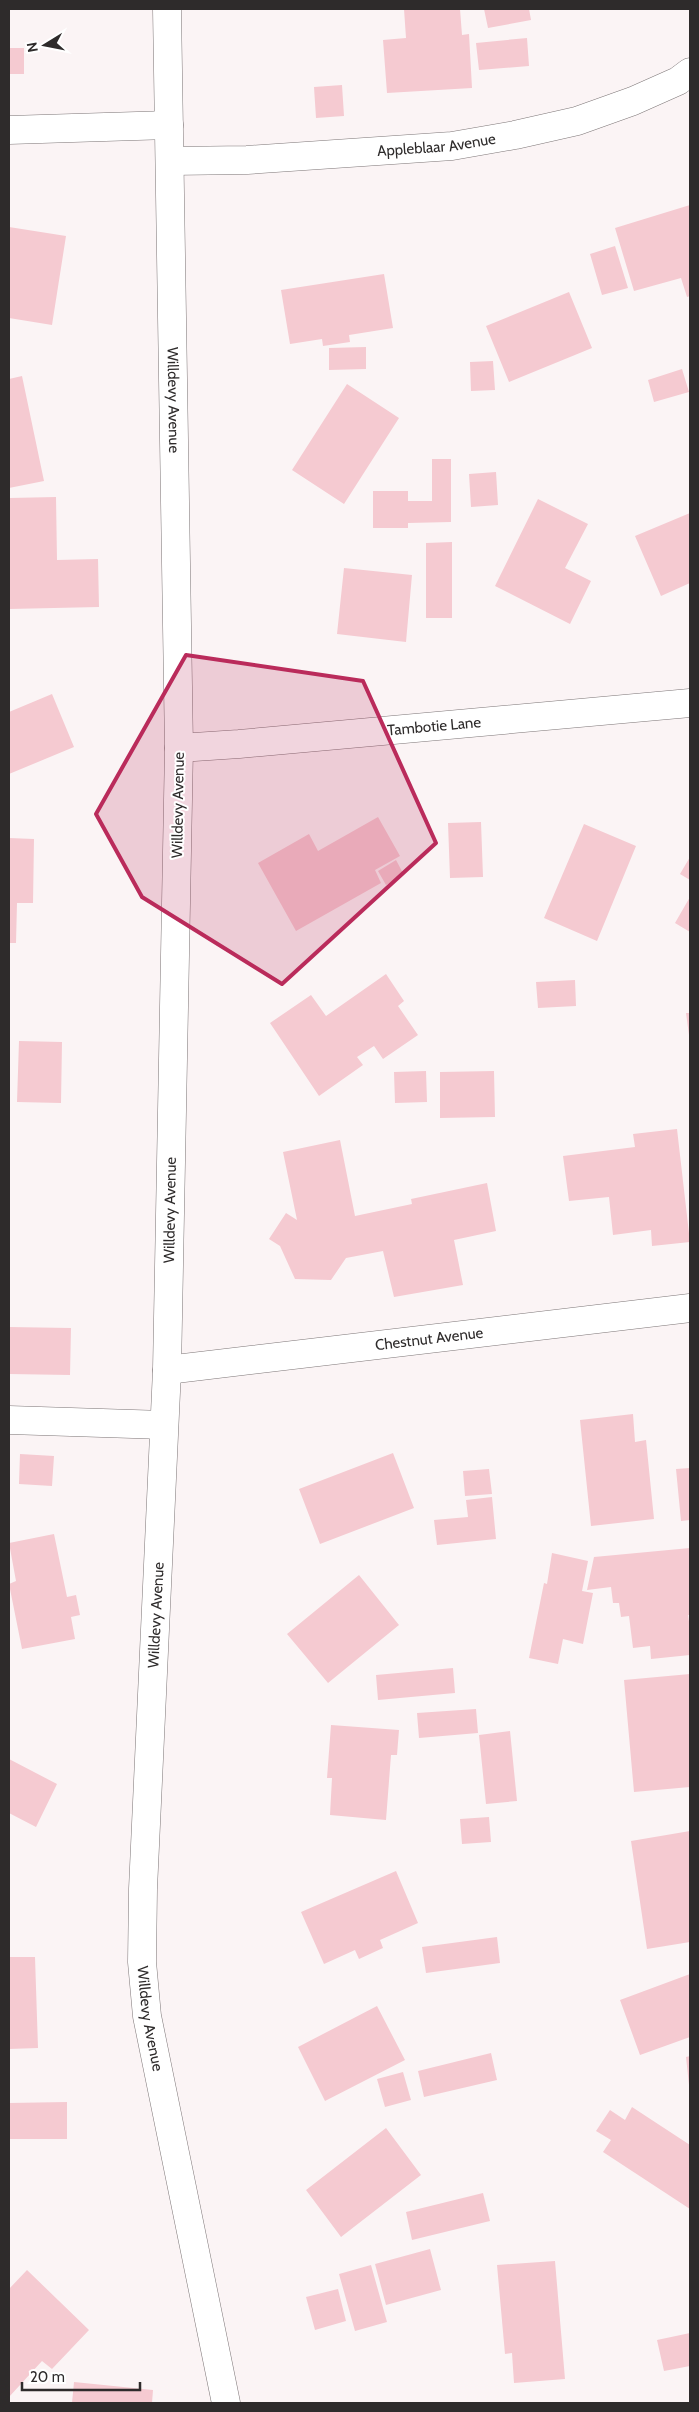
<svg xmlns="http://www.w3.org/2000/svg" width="699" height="2412" viewBox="0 0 699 2412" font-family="Cabin,sans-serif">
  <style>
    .building { fill: #f5cad1 }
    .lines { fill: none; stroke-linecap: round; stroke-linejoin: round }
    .street-casing { stroke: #7d7677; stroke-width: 29 }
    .street { stroke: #fff; stroke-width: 28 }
    .marked { fill: #ba2b5b; fill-opacity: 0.2; stroke: #ba2b5b; stroke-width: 4; stroke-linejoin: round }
    .labels { text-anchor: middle; stroke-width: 4; stroke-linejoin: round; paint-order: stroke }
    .street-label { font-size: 15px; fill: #2e2b2b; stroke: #fff }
  </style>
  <rect width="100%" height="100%" fill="#fbf4f5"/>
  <!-- building -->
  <path class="building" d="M404 9H460L462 35 469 34 472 88 387 93 383 40 406 38Z
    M484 9H529L531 20 488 28Z
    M527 38 529 66 479 70 476 43Z
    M9 48H24V74H9Z
    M342 85 344 116 316 118 314 87Z
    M690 205V296L687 297 681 278 634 291 615 228Z
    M9 227 66 236 52 325 9 318Z
    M615 246 628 288 602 295 590 254Z
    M384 274 393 328 349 335 350 342 323 346 322 339 290 344 281 290Z
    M569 292 592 348 509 382 486 326Z
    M366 347V369L329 370V348Z
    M493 361 495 390 471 391 470 362Z
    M682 369 689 392 654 402 648 380Z
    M22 376 44 481 9 488V379Z
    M347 384 399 418 344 504 292 470Z
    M432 459H451V522L408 523V528H373V491H408V501H432Z
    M496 472 498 505 471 507 469 474Z
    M56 497 57 560 98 559 99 607 9 609V498Z
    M538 499 588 524 565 568 591 581 570 624 495 586Z
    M690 513V583L661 596 635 536Z
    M452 542V618H426V543Z
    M344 568 412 575 406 642 337 634Z
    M52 694 74 747 9 774V712Z
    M378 817 400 856 375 870 381 883 296 931 258 863 309 834 318 851Z
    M481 822 483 877 450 878 448 823Z
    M584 824 636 846 597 941 544 918Z
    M9 838 34 839 33 903H17L16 943H9Z
    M690 857V880L680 874Z
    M396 860 404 875 386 885 378 871Z
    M690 897V932L675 923Z
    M386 974 404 1001 398 1006 418 1035 383 1059 374 1046 357 1057 363 1065 319 1096 270 1023 311 995 326 1016Z
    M575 980 576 1006 538 1008 536 982Z
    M686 1013H690V1035H689Z
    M19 1041 62 1042 61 1103 17 1102Z
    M426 1071 427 1102 395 1103 394 1072Z
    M494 1071 495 1117 440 1118V1072Z
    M677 1129 690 1242 652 1246 651 1230 613 1235 609 1197 569 1201 563 1156 635 1147 633 1134Z
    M340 1140 355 1216 412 1204 411 1199 487 1183 496 1231 454 1240 463 1285 394 1297 383 1251 346 1258 331 1280 295 1279 280 1246 269 1239 286 1213 297 1220 283 1152Z
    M9 1327 71 1328 70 1375 9 1374Z
    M633 1414 635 1442 646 1440 654 1519 591 1526 580 1420Z
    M393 1453 414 1508 320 1544 299 1489Z
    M20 1454 54 1456 52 1486 19 1484Z
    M690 1468V1520L681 1521 676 1469Z
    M489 1469 492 1494 465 1496 463 1471Z
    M492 1497 496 1539 437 1545 434 1520 468 1517 466 1500Z
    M54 1534 67 1597 76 1595 80 1615 71 1617 75 1639 22 1649 9 1584 16 1581 9 1543Z
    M690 1548V1615H688L690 1628V1655L651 1659 650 1646 633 1648 629 1616 621 1617 619 1603H613L611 1587 587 1590 594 1557Z
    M552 1553 588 1561 582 1591 593 1593 583 1644 563 1639 558 1664 529 1658 544 1583 547 1584Z
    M359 1575 399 1625 328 1683 287 1634Z
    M453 1668 455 1693 378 1700 376 1675Z
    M690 1674V1787L634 1792 624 1680Z
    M476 1709 478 1733 419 1738 417 1713Z
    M331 1725 399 1730 397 1755H391L386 1820 330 1815 332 1778H327Z
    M510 1731 517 1801 486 1804 479 1735Z
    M9 1759 57 1784 36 1827 9 1813Z
    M489 1817 491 1842 462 1844 460 1819Z
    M690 1831V1942L647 1949 631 1841Z
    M396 1871 418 1923 380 1940 383 1948 359 1959 355 1950 324 1964 301 1912Z
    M497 1937 500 1963 426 1973 422 1947Z
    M9 1957H35L38 2048 9 2049Z
    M690 1974V2037L640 2055 620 2000Z
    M377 2006 405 2060 325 2101 298 2047Z
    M491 2053 497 2080 424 2097 418 2071Z
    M690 2056V2085H689L686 2057Z
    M403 2072 411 2100 385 2107 377 2079Z
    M67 2102V2139H9V2103Z
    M632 2107 690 2145V2209L603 2152 611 2140 596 2131 610 2110 625 2120Z
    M386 2128 421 2175 341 2237 306 2190Z
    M483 2193 490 2221 412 2240 406 2212Z
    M430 2249 441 2290 386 2305 375 2264Z
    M555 2261 565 2379 514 2383 512 2353 505 2354 497 2265Z
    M371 2265 387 2322 355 2331 339 2274Z
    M27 2270 89 2330 52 2369 42 2361 9 2397V2289Z
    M338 2289 346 2321 315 2330 306 2297Z
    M690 2333V2366L664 2371 657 2340Z
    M74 2382 153 2390 152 2403H72Z"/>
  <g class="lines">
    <!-- street casing -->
    <g class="street-casing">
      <g id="street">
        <path id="s1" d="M167 9 179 748 167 1370 143 1889 142 1962 147 2016 226 2403"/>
        <path d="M9 130 169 125"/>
        <path id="s2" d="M171 161 247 160 452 146 515 135 577 121 633 101 678 81 690 72"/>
        <path id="s3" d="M179 748 239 744 690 703"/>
        <path id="s4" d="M167 1370 690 1308"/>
        <path d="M9 1420 164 1425"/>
      </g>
    </g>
    <!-- street -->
    <use href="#street" class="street"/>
  </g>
  <!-- marked area -->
  <path class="marked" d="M186 655 363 681 436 843 282 984 142 897 96 814Z"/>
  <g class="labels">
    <!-- street labels -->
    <g class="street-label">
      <text dy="5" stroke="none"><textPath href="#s2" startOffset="266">Appleblaar Avenue</textPath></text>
      <text dy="5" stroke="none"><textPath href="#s1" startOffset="391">Willdevy Avenue</textPath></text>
      <text dy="5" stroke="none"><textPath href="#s3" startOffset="256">Tambotie Lane</textPath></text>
      <text transform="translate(178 805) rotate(-89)" y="5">Willdevy Avenue</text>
      <text transform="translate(170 1210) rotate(-89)" y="5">Willdevy Avenue</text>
      <text dy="5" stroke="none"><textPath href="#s4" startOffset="264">Chestnut Avenue</textPath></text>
      <text transform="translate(156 1615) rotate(-87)" y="5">Willdevy Avenue</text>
      <text dy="5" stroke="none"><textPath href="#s1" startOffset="2011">Willdevy Avenue</textPath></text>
    </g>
  </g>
  <!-- border -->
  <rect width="699" height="2412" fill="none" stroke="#2e2b2b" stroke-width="20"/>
  <!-- north arrow -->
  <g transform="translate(45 45) rotate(260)" stroke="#ffffff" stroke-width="4" paint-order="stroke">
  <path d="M0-4L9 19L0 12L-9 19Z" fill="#2e2b2b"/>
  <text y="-8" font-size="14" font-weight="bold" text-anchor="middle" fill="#2e2b2b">N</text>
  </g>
  <!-- scale -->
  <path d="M22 2382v8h118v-8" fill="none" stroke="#2e2b2b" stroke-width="2.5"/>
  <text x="30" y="2382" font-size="15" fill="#2e2b2b" stroke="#ffffff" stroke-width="4" paint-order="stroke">20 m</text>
</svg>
